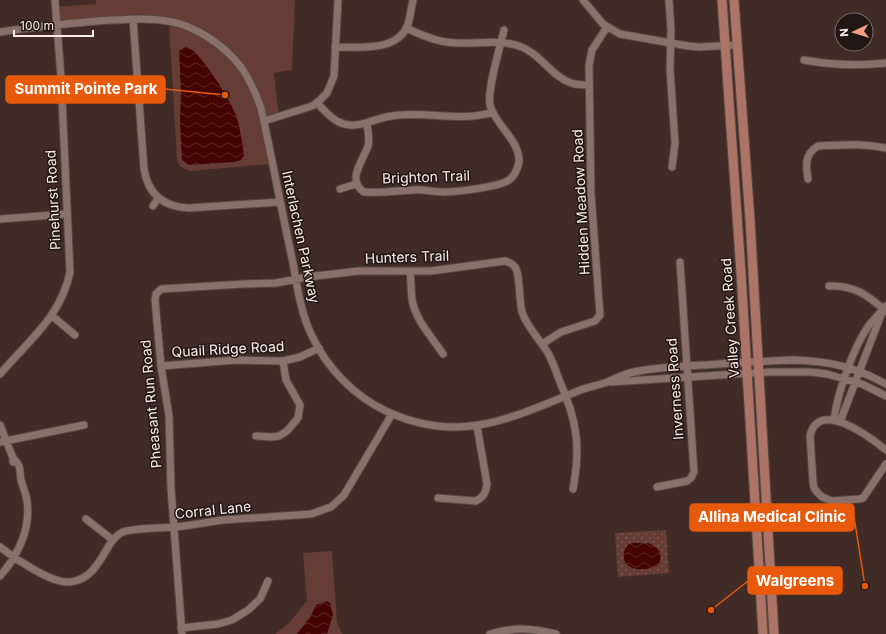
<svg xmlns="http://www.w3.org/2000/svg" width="886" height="634" viewBox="0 0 886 634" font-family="Inter,sans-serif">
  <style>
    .grass { fill: url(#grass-dots) }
    .park { fill: #653d34 }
    .water { fill: url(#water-waves) }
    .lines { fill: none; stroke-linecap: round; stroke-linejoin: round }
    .minor-casing { stroke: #594742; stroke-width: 9 }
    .major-casing { stroke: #594742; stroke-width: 11 }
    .minor { stroke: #89706a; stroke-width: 7 }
    .major { stroke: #ac7467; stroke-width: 9 }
    .labels { text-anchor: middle; stroke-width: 3; stroke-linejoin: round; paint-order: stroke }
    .street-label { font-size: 14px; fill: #fbece8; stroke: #201614 }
    .leader { fill: none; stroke: #e8590c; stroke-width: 1.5 }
    .callout-dot { fill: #e8590c; stroke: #201614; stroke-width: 1.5 }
    .callout { fill: #e8590c; stroke: #e8590c; stroke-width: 1.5 }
    .callout-label { font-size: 15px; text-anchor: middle; font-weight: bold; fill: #fff }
  </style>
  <defs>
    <pattern id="grass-dots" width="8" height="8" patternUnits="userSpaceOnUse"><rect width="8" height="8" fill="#653d34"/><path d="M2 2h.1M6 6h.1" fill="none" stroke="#7c5951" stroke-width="1.8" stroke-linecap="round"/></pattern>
    <pattern id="water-waves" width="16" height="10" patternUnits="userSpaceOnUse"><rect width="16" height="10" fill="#440300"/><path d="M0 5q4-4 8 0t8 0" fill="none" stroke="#602825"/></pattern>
  </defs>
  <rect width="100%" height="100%" fill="#402b26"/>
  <!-- grass -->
  <path class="grass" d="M666 530 669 573 618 577 615 533Z"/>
  <!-- park -->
  <path class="park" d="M96 0H295L292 70 274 73 279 117 264 122 272 164 190 171 185 169 180 166 177 160 169 21 57 25 55 7 96 4Z
    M332 551 337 622 342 634H275L288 624 307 601 303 553Z"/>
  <!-- water -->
  <path class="water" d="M186 47C188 48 190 49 192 50 202 56 231 101 235 113 240 126 242 141 244 155L241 160 234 162 189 165 182 160 180 123 181 92 179 51Z
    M648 543C658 547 663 552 659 564 648 572 620 573 624 552 625 549 626 546 629 544 634 542 642 543 648 543Z
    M327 601 330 603 333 615 327 634H297L311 616 316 605Z"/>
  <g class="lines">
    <!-- minor casing -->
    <g class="minor-casing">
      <path id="minor" d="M583 0 603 24 620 34 688 46 699 47 737 45
        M669 0 671 30 670 69 675 143 672 167
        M133 19 144 169C148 194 163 207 189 208L280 202
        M406 28C419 34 432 40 446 42 471 46 495 38 519 46 540 53 551 76 571 83 577 85 583 85 589 85
        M0 32C32 27 64 24 97 21 121 20 144 17 167 21 195 25 224 45 241 67 250 80 256 94 261 108 272 158 281 208 292 258 297 284 300 312 312 336 327 368 354 396 386 411 460 446 513 417 583 389 590 387 598 385 605 383 615 379 623 374 634 372 657 367 682 366 706 365 735 363 765 361 794 360 829 361 855 367 886 384
        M335 47C358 47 395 52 407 27 410 19 411 9 413 0
        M804 60C831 65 858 66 886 63
        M317 103C324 110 331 119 341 123 358 130 374 118 392 116 425 110 460 123 493 112
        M264 121 312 106 320 100 327 93 334 76 338 0
        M367 124C368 131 370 139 368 146 363 161 346 180 364 192 380 193 396 191 413 190 423 189 433 192 443 192 457 192 499 187 509 180 514 177 518 168 519 162 520 140 495 125 490 105 487 89 500 48 504 30
        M808 179C806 166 804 154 818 146 843 145 862 143 886 148
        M340 189 356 184
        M153 206 158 198
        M0 219 67 214
        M410 271C411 280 411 290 412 299 415 320 432 337 443 354
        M829 286C855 285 867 295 886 311
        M52 316 75 335
        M542 344 561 332 595 321 600 315 591 193 589 65 592 50 607 27
        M161 366 236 360 283 361 300 357 319 348
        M0 374C28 341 61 317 70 272L61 77 55 0
        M611 382 769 372H811L827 374 862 384 886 396
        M834 420C837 394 854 345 870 324 875 318 881 312 886 306
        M840 422 881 315
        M0 425 13 458V462
        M256 436 271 437 279 436 287 431 298 418 300 405 286 380 283 361
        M0 442 84 425
        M886 450C870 437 818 398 810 436L813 482 814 488 817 492 822 497 832 501 859 499 863 498 886 464
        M657 487 687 481 691 478 694 472 680 262
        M438 498 476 501C484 497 486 492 487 484L477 426
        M86 519 113 540
        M0 547C14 558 52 584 70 582 91 580 100 561 110 544 113 540 117 534 123 532 132 528 163 528 174 527 191 526 206 522 223 520 252 518 281 516 311 514L331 507 344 495 392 414
        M0 576C18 556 31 528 27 501 26 494 23 487 21 480 19 470 22 466 13 458
        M181 628 218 624 232 620 248 610 260 599 268 581
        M182 634 171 488 169 416 161 366 155 300 156 294 161 289 244 284 276 283 307 277 359 271H431L505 261C509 262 512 263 515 267 520 273 519 301 522 312 527 327 540 340 548 353 553 362 556 372 560 382 577 421 581 446 573 489
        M490 634C515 627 532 628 556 634"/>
    </g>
    <!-- major casing -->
    <g class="major-casing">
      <path id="major" d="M722 0 741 273 763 634
        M734 0 750 220 774 634"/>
    </g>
    <!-- minor -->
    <use href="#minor" class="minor"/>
    <!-- major -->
    <use href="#major" class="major"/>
  </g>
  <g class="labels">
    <!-- street labels -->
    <g class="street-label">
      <text transform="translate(426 177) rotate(-2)" y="5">Brighton Trail</text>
      <text transform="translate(53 200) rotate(-93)" y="5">Pinehurst Road</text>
      <text transform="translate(581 202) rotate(-93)" y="5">Hidden Meadow Road</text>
      <text transform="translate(301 237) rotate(78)" y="5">Interlachen Parkway</text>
      <text transform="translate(407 257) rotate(-2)" y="5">Hunters Trail</text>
      <text transform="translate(730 318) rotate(-94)" y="5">Valley Creek Road</text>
      <text transform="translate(228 349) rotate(-3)" y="5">Quail Ridge Road</text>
      <text transform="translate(675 389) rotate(-94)" y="5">Inverness Road</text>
      <text transform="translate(151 404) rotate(-95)" y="5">Pheasant Run Road</text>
      <text transform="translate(213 510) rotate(-6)" y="5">Corral Lane</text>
    </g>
  </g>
  <!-- callouts -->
  <path class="leader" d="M225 95L165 89M865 586L854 517M711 610L748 581"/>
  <g class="callout-dot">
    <circle cx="225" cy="95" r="4"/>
    <circle cx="865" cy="586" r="4"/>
    <circle cx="711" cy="610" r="4"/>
  </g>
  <g class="callout">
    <rect x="6" y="76" width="159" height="27" rx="4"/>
    <rect x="690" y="504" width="164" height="27" rx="4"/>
    <rect x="748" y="567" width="94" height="27" rx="4"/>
  </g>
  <g class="callout-label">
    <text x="86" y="94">Summit Pointe Park</text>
    <text x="772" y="522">Allina Medical Clinic</text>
    <text x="795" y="586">Walgreens</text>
  </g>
  <!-- north arrow -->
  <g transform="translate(854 32) rotate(266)"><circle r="19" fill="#201614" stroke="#786c69"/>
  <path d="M0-3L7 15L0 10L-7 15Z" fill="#f49e8a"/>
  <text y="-6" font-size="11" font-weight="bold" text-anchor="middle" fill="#fbece8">N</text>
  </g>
  <!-- scale -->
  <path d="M14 30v6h79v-6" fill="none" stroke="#fbece8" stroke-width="2"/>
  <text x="20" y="30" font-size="12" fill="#fbece8" stroke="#201614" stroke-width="3" paint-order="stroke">100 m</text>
</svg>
